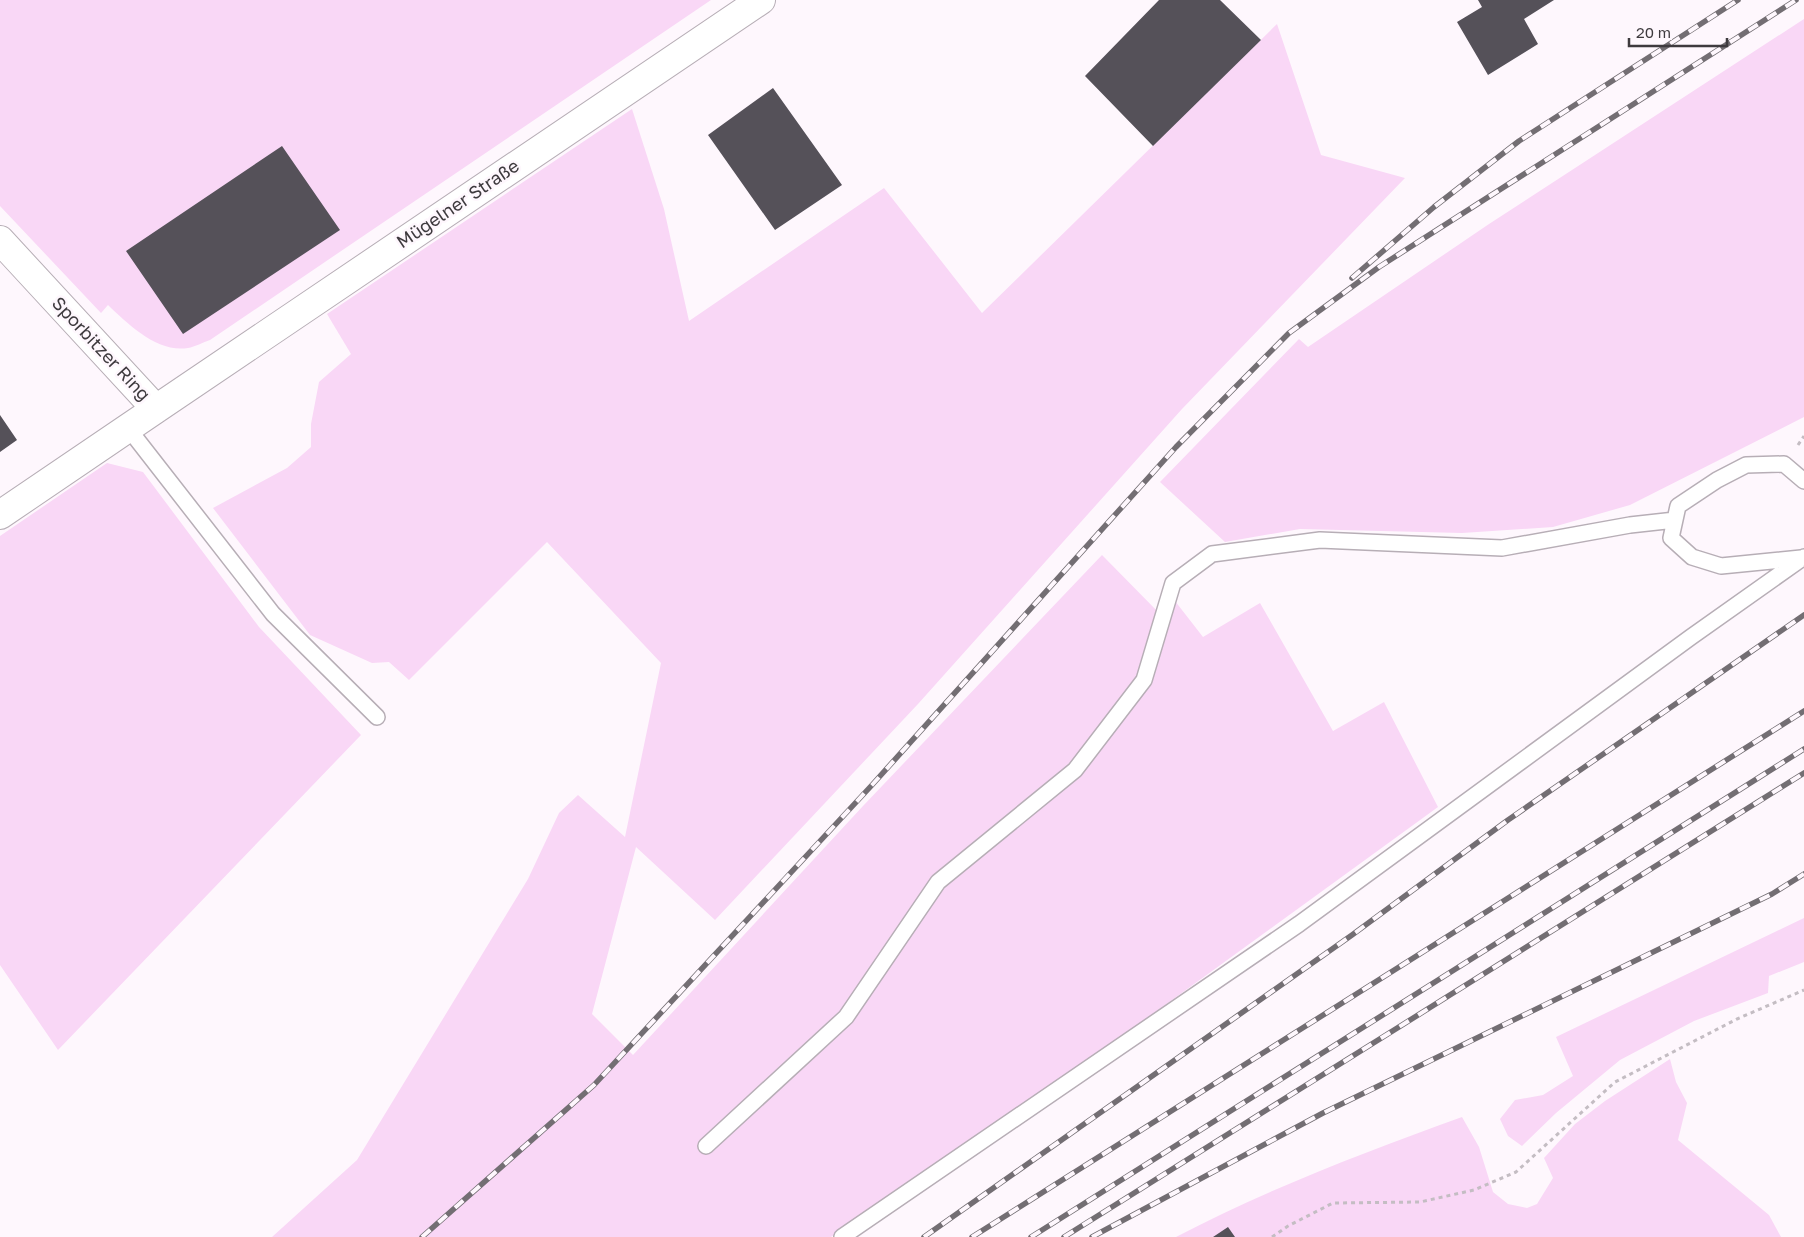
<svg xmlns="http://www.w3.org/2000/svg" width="1804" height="1237" viewBox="0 0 1804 1237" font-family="'Golos Text',sans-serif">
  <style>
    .green { fill: #f9d7f6 }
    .building { fill: #555159 }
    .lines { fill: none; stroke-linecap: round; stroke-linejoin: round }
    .lane-casing { stroke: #b7aeb6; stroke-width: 18 }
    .street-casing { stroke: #b7aeb6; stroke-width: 30 }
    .path { stroke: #c4bdc3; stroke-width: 3; stroke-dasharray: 4 4; stroke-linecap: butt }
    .lane { stroke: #fff; stroke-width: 15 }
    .street { stroke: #fff; stroke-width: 28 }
    .rail-casing { stroke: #736e73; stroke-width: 5.5 }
    .rail { stroke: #fef7fd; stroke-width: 4; stroke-dasharray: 11; stroke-linecap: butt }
    .labels { text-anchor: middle; stroke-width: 5; stroke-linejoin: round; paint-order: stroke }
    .street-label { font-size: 18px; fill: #3e3a3e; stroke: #fef7fd }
  </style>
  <rect width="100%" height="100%" fill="#fef7fd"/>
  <!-- green -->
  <path class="green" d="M0 0H711L210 340C203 342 195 347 188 348 157 353 128 324 108 305L101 313 0 206Z
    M1804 19V417L1630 505 1553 527 1462 533 1300 529 1225 542 1160 482 1299 339 1308 347 1489 224Z
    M1277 24 1321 155 1405 178 1182 409 918 704 715 920 636 847 592 1014 633 1055 863 806 1102 555 1165 619 1175 601 1203 637 1260 603 1333 731 1384 702 1438 807 1055 1085 831 1237H272L357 1160 528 879 559 813 578 795 625 837 661 663 547 542 409 680 389 662 372 663 310 635 213 508 287 468 311 447V424L319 382 351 354 327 314 632 109 664 209 689 321 884 188 982 313Z
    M107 463 143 472 259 627 361 735 58 1050 0 965V536Z
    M1804 918V962L1769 976 1768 993 1694 1021 1620 1060 1556 1113 1522 1146 1508 1136 1500 1119 1515 1100 1543 1095 1573 1076 1556 1037Z
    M1670 1059 1676 1082 1687 1103 1678 1140 1769 1215 1781 1237H1176C1268 1189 1365 1152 1462 1117L1479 1147 1493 1192 1508 1204 1527 1208 1537 1204 1553 1178 1544 1158 1575 1124 1605 1101Z"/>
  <!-- building -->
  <path class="building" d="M1159 0H1220L1261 40 1153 146 1085 76Z
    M1478 0H1554L1524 19 1538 44 1488 75 1457 22 1482 7Z
    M773 88 842 185 775 230 708 135Z
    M282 146 340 230 183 334 126 251Z
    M0 415 17 440 0 452Z
    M1228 1227 1235 1237H1213Z"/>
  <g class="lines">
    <!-- lane casing -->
    <g class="lane-casing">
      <path id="lane" d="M128 428 273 614 377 717
        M1801 558 1721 566 1692 557 1671 538 1678 506 1717 480 1746 465 1784 464 1804 481
        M706 1146 846 1017 938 882 1075 770 1144 680 1173 583 1212 554 1320 540 1502 548 1630 525 1675 520
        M842 1237 1299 924 1691 637 1804 557"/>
    </g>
    <!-- street casing -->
    <g class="street-casing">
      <path id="street" d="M0 240 156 409 0 515
        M156 409 761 0"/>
    </g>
    <!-- path -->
    <path class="path" d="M1798 445 1804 436
      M1272 1237 1288 1226 1333 1203 1420 1202 1474 1190 1516 1172 1615 1082 1737 1019 1804 990"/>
    <!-- lane -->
    <use href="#lane" class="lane"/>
    <!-- street -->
    <use href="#street" class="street"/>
    <!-- rail casing -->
    <g class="rail-casing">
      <path id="rail" d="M1352 278 1434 207 1519 141 1738 0
        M422 1237 594 1085 872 785 1176 447 1289 333 1379 267 1796 0
        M924 1237 1352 935 1508 820 1804 615
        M972 1237 1804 711
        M1031 1237 1804 749
        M1064 1237 1804 773
        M1092 1237 1323 1113 1772 894 1804 874"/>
    </g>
    <!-- rail -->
    <use href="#rail" class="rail"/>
  </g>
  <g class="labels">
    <!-- street labels -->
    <g class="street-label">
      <text transform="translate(458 204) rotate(-34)" y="6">Mügelner Straße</text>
      <text transform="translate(101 349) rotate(47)" y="6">Sporbitzer Ring</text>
    </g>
  </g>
  <!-- scale -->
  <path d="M1629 38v8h98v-8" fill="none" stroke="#3e3a3e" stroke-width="2.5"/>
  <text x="1636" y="38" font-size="15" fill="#3e3a3e" stroke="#fef7fd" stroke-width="4" paint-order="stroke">20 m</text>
</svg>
